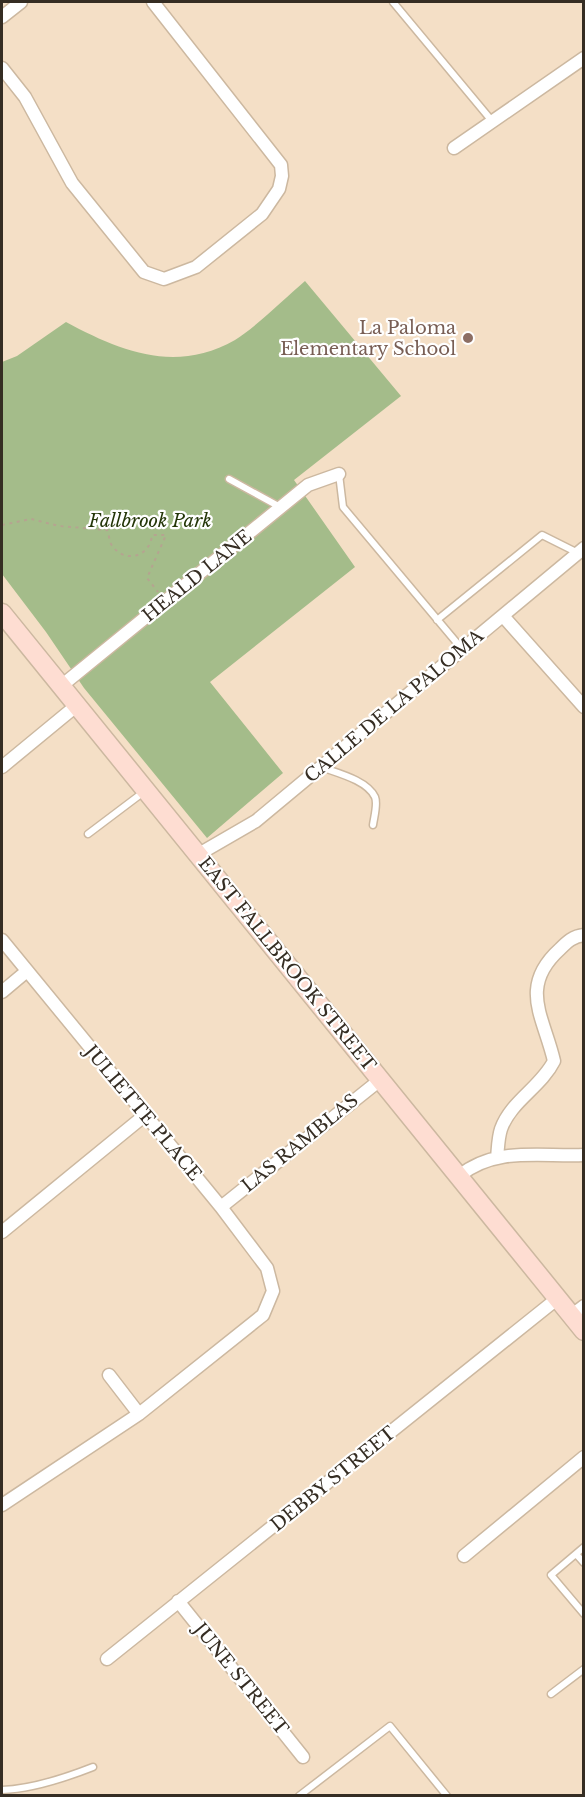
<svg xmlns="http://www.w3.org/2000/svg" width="585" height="1797" viewBox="0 0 585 1797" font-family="'Libre Baskerville',serif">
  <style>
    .green { fill: #a4bc8a }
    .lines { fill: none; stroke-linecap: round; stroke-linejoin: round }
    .service-casing { stroke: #ccb8a0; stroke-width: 9 }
    .minor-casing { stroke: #ccb8a0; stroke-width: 15 }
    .secondary-casing { stroke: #ccb8a0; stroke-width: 21 }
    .path { stroke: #b5a490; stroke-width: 2; stroke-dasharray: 3 4.5; stroke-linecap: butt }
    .service { stroke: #fff; stroke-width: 6 }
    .minor { stroke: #fff; stroke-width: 12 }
    .secondary { stroke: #feddd2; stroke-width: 18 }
    .education-dot { fill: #8d6e63; stroke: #fff; stroke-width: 2 }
    .labels { text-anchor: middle; stroke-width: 4.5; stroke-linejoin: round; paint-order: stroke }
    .education-label { font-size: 18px; fill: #785e54; stroke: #fff; text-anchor: end }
    .park-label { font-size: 18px; font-style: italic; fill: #243608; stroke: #fff }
    .street-label { font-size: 18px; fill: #352d23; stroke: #fff }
  </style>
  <rect width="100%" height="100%" fill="#f4dfc6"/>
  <!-- green -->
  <path class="green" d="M305 281 401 396 294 480 355 567 210 682 283 773 207 838 84 688 46 632 2 574V362L17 356 66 322C120 351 175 374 235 340 256 327 285 298 305 281Z"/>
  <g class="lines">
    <!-- service casing -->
    <g class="service-casing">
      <path id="service" d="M393 2 492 121
        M339 474 343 507 462 649
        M229 479 280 507
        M437 620 542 535 578 553
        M321 767C337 773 367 780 375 797 378 804 374 817 373 825
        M88 834 145 791
        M584 1547 551 1575 584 1614
        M576 1554 584 1563
        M551 1694 584 1669
        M2 1790C32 1789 65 1778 93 1767
        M299 1796 390 1726 447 1796"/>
    </g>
    <!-- minor casing -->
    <g class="minor-casing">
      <path id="minor" d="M2 17 21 2
        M2 68 25 97 72 183 144 272 164 279 196 267 262 214 279 189 282 176 281 165 153 2
        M454 148 584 58
        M503 616 584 707
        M60 687 308 485 339 474
        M2 767 76 706
        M199 854 256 821 584 548
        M2 940 221 1207 267 1268 273 1291 263 1315 139 1414 2 1505
        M2 992 27 971
        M497 1158C498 1149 498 1138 501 1129 511 1101 541 1087 554 1061 544 1017 518 987 560 949 567 942 573 936 584 935
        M459 1176C496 1146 541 1157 584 1155
        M221 1207 380 1080
        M2 1232 144 1116
        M571 1316 584 1306
        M109 1375 139 1414
        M464 1556 584 1457
        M178 1601 303 1757
        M107 1659 558 1298"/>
    </g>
    <!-- secondary casing -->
    <g class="secondary-casing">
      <path id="secondary" d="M2 613 584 1331"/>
    </g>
    <!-- path -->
    <path class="path" d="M2 525 31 519 59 526 107 530C109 534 109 540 111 544 123 564 150 558 152 535H166L147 578 158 592"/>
    <!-- service -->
    <use href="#service" class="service"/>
    <!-- minor -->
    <use href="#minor" class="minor"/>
    <!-- secondary -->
    <use href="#secondary" class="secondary"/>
  </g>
  <!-- markers -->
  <circle class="education-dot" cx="468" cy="338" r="6"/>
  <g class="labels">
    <!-- education labels -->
    <g class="education-label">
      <text x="456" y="334">La Paloma<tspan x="456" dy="21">Elementary School</tspan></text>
    </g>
    <!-- park labels -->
    <g class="park-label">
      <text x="150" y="527">Fallbrook Park</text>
    </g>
    <!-- street labels -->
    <g class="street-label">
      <text transform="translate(197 576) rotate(-39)" y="6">HEALD LANE</text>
      <text transform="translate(394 706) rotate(-40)" y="6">CALLE DE LA PALOMA</text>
      <text transform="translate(287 964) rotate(51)" y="6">EAST FALLBROOK STREET</text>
      <text transform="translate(143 1113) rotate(50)" y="6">JULIETTE PLACE</text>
      <text transform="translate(300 1143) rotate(-39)" y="6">LAS RAMBLAS</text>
      <text transform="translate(333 1479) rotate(-39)" y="6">DEBBY STREET</text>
      <text transform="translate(241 1679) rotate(51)" y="6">JUNE STREET</text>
    </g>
  </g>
  <!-- border -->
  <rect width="585" height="1797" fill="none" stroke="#352d23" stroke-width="6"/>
</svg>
